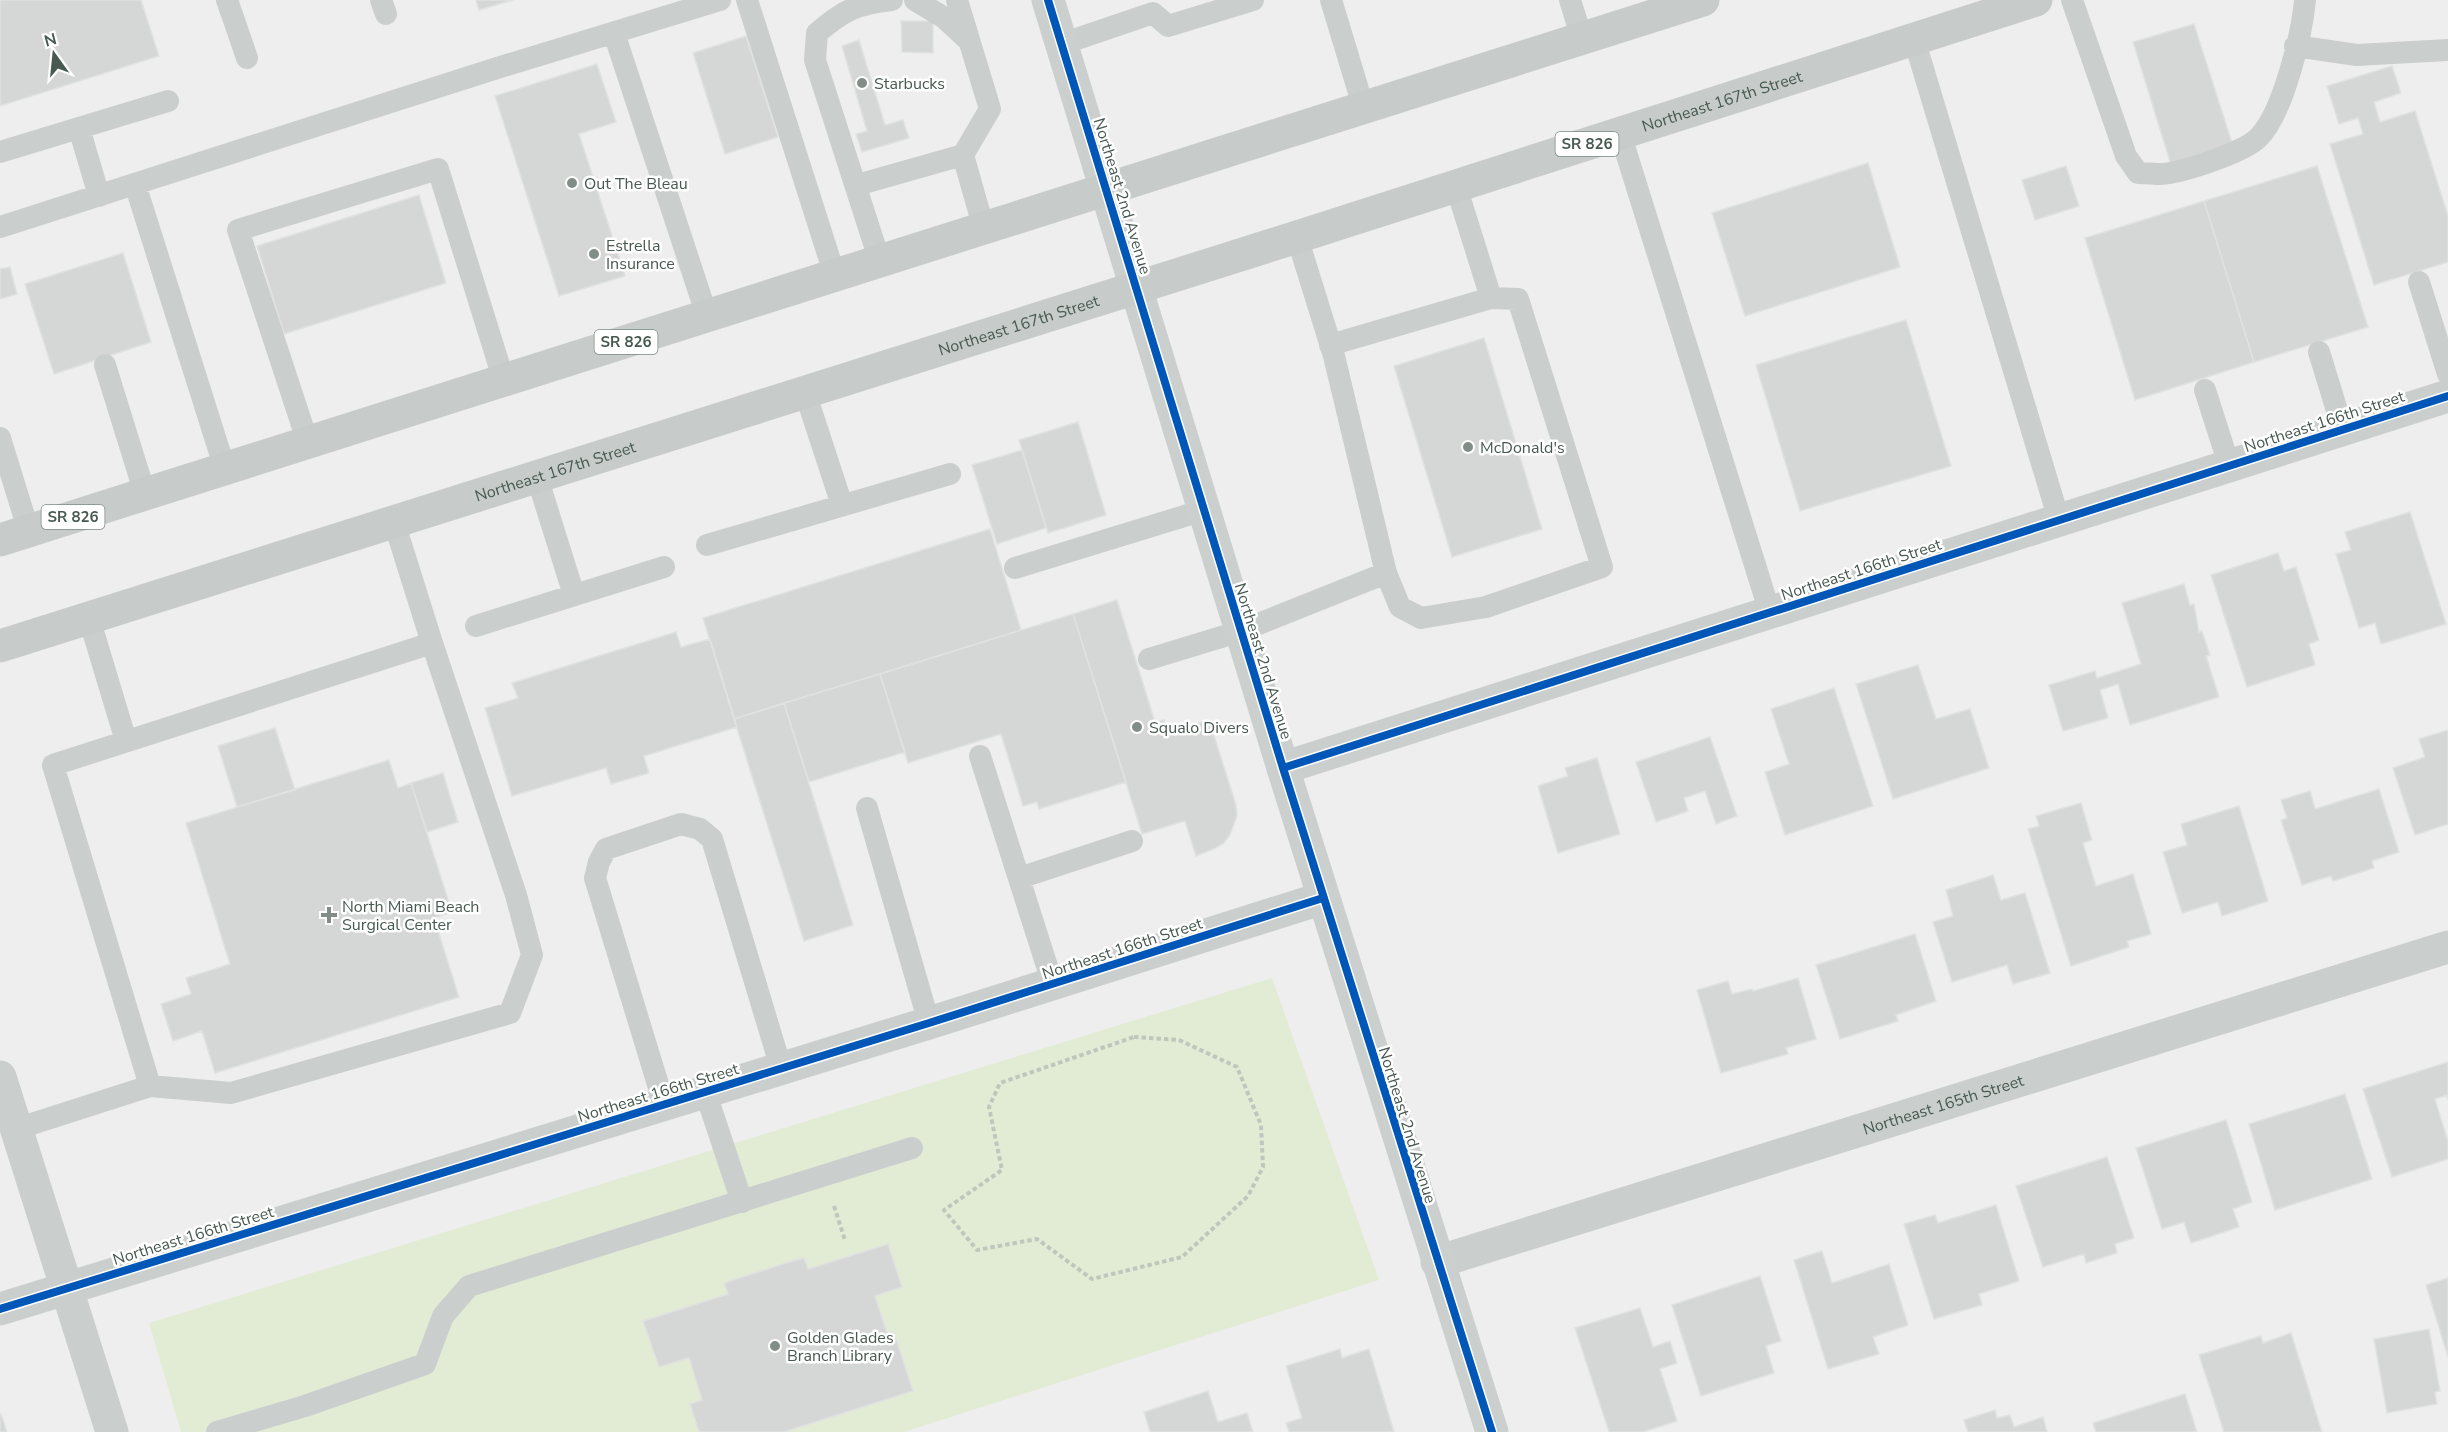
<svg xmlns="http://www.w3.org/2000/svg" width="2448" height="1432" viewBox="0 0 2448 1432" font-family="'Nunito Sans',sans-serif">
  <style>
    .park { fill: #e2ecd5 }
    .building { fill: #d5d7d6; stroke: #e0e1e1; stroke-width: 1.5 }
    .lines { fill: none; stroke-linecap: round; stroke-linejoin: round }
    .path { stroke: #bfc7bc; stroke-width: 4; stroke-dasharray: 4.5 3; stroke-linecap: butt }
    .lane { stroke: #cacfcd; stroke-width: 22 }
    .street { stroke: #cacfcd; stroke-width: 33 }
    .secondary { stroke: #cbd0ce; stroke-width: 33 }
    .primary { stroke: #c7ccca; stroke-width: 33 }
    .cycleway-casing { stroke: #fff; stroke-width: 11 }
    .cycleway { stroke: #0057b8; stroke-width: 8 }
    .poi-dot { fill: #828d88; stroke: #fff; stroke-width: 2 }
    .labels { text-anchor: middle; stroke-width: 5; stroke-linejoin: round; paint-order: stroke }
    .shield { fill: #fff; stroke: #7e8b84; stroke-width: 1.5 }
    .shield-label { font-size: 15px; font-weight: bold; fill: #475950 }
    .poi-label { font-size: 16px; fill: #475950; stroke: #fff; text-anchor: start }
    .street-label { font-size: 16px; fill: #475950; stroke: #fff }
  </style>
  <rect width="100%" height="100%" fill="#efeeef"/>
  <!-- park -->
  <path class="park" d="M1272 978 1379 1280 904 1432H181L149 1323Z"/>
  <!-- building -->
  <path class="building" d="M0 0H141L159 56 0 106Z
    M476 0H513L479 10Z
    M901 21H933V53L902 52Z
    M2194 24 2234 149 2172 168 2133 42Z
    M746 36 778 137 725 154 693 53Z
    M859 40 885 125 903 120 909 138 862 152 856 134 867 131 842 46Z
    M597 64 616 122 579 134 625 276 559 296 495 96Z
    M2392 66 2401 93 2374 102 2380 122 2415 111 2448 216V262L2374 285 2330 144 2363 134 2358 118 2339 124 2327 86Z
    M1868 163 1900 267 1745 316 1712 213Z
    M2066 166 2079 206 2035 220 2022 180Z
    M2317 166 2368 327 2254 362 2204 201Z
    M419 195 446 283 284 334 257 246Z
    M2204 201 2254 362 2135 400 2085 238Z
    M123 253 151 342 54 374 25 284Z
    M10 267 17 294 0 299V269Z
    M1906 320 1951 466 1800 511 1756 365Z
    M1484 338 1542 529 1452 557 1394 366Z
    M1078 422 1106 515 1048 533 1019 440Z
    M1022 450 1046 528 997 544 972 465Z
    M2410 512 2446 624 2381 644 2375 623 2359 628 2336 554 2351 550 2345 532Z
    M990 529 1021 630 734 719 703 618Z
    M2278 553 2284 571 2296 567 2319 640 2309 644 2315 665 2247 687 2211 575Z
    M2184 584 2190 605 2194 604 2199 632 2202 631 2210 655 2206 656 2219 697 2130 725 2118 684 2100 690 2108 718 2063 731 2049 685 2095 671 2097 678 2141 664 2122 603Z
    M1117 600 1155 722 1164 720 1168 732 1209 720 1236 805 1237 816 1230 835 1224 843 1216 848 1196 856 1185 821 1142 834 1073 614Z
    M1073 614 1126 782 1039 809 1037 802 1023 806 1001 734 908 763 880 674Z
    M676 632 681 647 710 639 737 727 644 756 649 773 611 784 606 768 512 796 485 708 518 698 512 683Z
    M1918 665 1936 719 1970 709 1989 768 1893 799 1856 684Z
    M880 674 905 752 809 782 784 703Z
    M1834 688 1873 806 1785 835 1765 772 1789 764 1771 709Z
    M784 703 853 925 804 941 734 719Z
    M275 728 295 790 237 807 218 746Z
    M2448 730V824L2415 835 2393 768 2425 757 2419 739Z
    M1710 737 1737 816 1716 824 1705 791 1684 798 1688 811 1656 822 1636 762Z
    M1597 758 1620 834 1558 853 1538 786 1568 776 1565 768Z
    M389 760 398 788 411 783 452 912 434 918 459 997 215 1073 202 1031 173 1041 161 1004 191 994 186 978 230 964 186 823Z
    M443 773 458 822 427 832 411 783Z
    M2379 789 2399 852 2372 861 2374 868 2333 881 2331 876 2302 885 2281 820 2287 818 2281 800 2310 791 2315 809Z
    M2081 803 2092 840 2083 843 2096 886 2133 874 2151 934 2127 941 2129 947 2071 966 2028 829 2039 826 2036 816Z
    M2239 806 2268 901 2222 916 2218 902 2182 913 2163 852 2187 845 2181 824Z
    M1993 875 2001 900 2025 893 2050 973 2013 984 2007 965 1952 982 1933 922 1953 916 1946 890Z
    M1915 934 1936 1001 1896 1015 1898 1021 1840 1039 1816 965Z
    M1798 978 1816 1039 1786 1048 1788 1054 1721 1073 1697 990 1728 981 1732 994 1752 989 1753 991Z
    M2448 1062V1099L2447 1095 2435 1099 2448 1141V1159L2392 1177 2363 1089Z
    M2345 1094 2372 1179 2275 1210 2249 1124Z
    M2226 1120 2252 1202 2233 1209 2239 1227 2191 1243 2184 1222 2162 1229 2136 1148Z
    M2107 1157 2134 1238 2115 1244 2117 1253 2086 1263 2084 1254 2043 1267 2016 1186Z
    M1996 1205 2019 1281 1979 1294 1982 1305 1934 1319 1904 1224 1935 1215 1938 1223Z
    M888 1244 902 1287 875 1296 887 1333 894 1332 913 1391 784 1432H699L690 1404 702 1400 689 1358 659 1367 643 1321 728 1294 724 1283 792 1261 804 1258 808 1269Z
    M1822 1251 1832 1283 1889 1264 1908 1325 1873 1337 1879 1354 1828 1369 1794 1260Z
    M1760 1276 1781 1341 1766 1346 1774 1373 1701 1396 1672 1305Z
    M2448 1278V1357L2426 1285Z
    M1640 1308 1653 1347 1670 1341 1677 1363 1660 1369 1677 1421 1643 1432H1609L1575 1328Z
    M2429 1329 2440 1391 2435 1392 2437 1404 2387 1413 2374 1339Z
    M2291 1333 2322 1432H2224L2199 1355 2261 1336 2263 1343Z
    M1340 1349 1342 1358 1369 1349 1394 1432H1289L1286 1423 1302 1418 1286 1366Z
    M1208 1391 1218 1422 1247 1413 1253 1432H1150L1144 1412Z
    M2185 1394 2197 1432H2096L2093 1423Z
    M1995 1410 1997 1418 2010 1415 2014 1427 2043 1417 2047 1432H1968L1964 1420Z
    M0 1414H1L7 1432H0Z"/>
  <g class="lines">
    <!-- path -->
    <path class="path" d="M1134 1037 1179 1040 1237 1067 1261 1125 1263 1167 1248 1196 1182 1257 1092 1279 1037 1239 977 1250 944 1210 1002 1170 989 1107 1000 1083Z
      M834 1206 845 1240"/>
    <!-- lane -->
    <path class="lane" d="M227 0 247 58
      M381 0 386 14
      M747 0 835 276
      M915 0 943 17 968 40
      M957 0 990 109 963 155 984 229
      M1331 0 1364 109
      M1570 0 1582 39
      M2072 0 2126 156 2138 173C2146 173 2154 174 2161 174 2182 173 2245 152 2259 137 2283 113 2302 34 2305 0
      M614 33 707 316
      M1914 39 2059 520
      M1062 44 1153 13 1168 26 1253 0
      M2295 46 2357 55 2448 50
      M79 128 99 196
      M1620 133 1770 613
      M0 152 168 101
      M135 184 225 469
      M857 185 963 155
      M0 227 494 69 720 0
      M880 262 815 60 817 33C844 10 856 4 892 0
      M2419 282 2448 374
      M1330 345 1491 298 1456 186
      M2319 352 2343 430
      M105 365 145 494
      M2205 390 2229 465
      M805 392 842 505
      M0 438 29 532
      M308 443 238 230 438 169 504 381
      M537 477 574 595
      M707 545 950 474
      M1015 568 1204 510
      M1386 573 1400 607 1421 618 1486 607 1602 567 1518 299 1491 298
      M89 618 126 741
      M476 626 664 567
      M1149 659 1241 631 1386 573 1334 356 1297 237
      M980 756 1053 985
      M867 808 929 1023
      M1019 878 1132 841
      M150 1086 53 765 432 643 394 522
      M705 1091 742 1202
      M664 1104 595 878 599 862 606 849 681 824 700 829 712 839 781 1068
      M16 1129 150 1086 231 1093 510 1013 532 955 516 895 432 643
      M217 1432 305 1406 425 1364 443 1316 469 1286 912 1148"/>
    <!-- street -->
    <g class="street">
      <path d="M1283 768 2448 396"/>
      <path d="M0 1077 112 1432"/>
      <path id="s1" d="M1437 1262 2448 947"/>
      <path d="M0 1309 929 1023 1323 898"/>
    </g>
    <!-- secondary -->
    <path class="secondary" d="M1048 0 1283 768 1492 1432"/>
    <!-- primary -->
    <g class="primary">
      <path d="M0 540 1703 0"/>
      <path id="s2" d="M0 646 1297 237 2036 0"/>
    </g>
    <!-- cycleway casing -->
    <g class="cycleway-casing">
      <path id="cycleway" d="M1048 0 1283 768 1492 1432
        M1283 768 2448 396
        M0 1309 929 1023 1323 898"/>
    </g>
    <!-- cycleway -->
    <use href="#cycleway" class="cycleway"/>
  </g>
  <!-- markers -->
  <g class="poi-dot">
    <circle cx="862" cy="83" r="6"/>
    <circle cx="572" cy="183" r="6"/>
    <circle cx="594" cy="254" r="6"/>
    <circle cx="1468" cy="447" r="6"/>
    <circle cx="1137" cy="727" r="6"/>
    <path d="M326 906h6v6h6v6h-6v6h-6v-6h-6v-6h6z"/>
    <circle cx="775" cy="1346" r="6"/>
  </g>
  <g class="labels">
    <!-- shield labels -->
    <g class="shield">
      <rect x="1555.5" y="132" width="63" height="24" rx="4.5"/>
      <rect x="594.5" y="330" width="63" height="24" rx="4.5"/>
      <rect x="41.5" y="505" width="63" height="24" rx="4.5"/>
    </g>
    <g class="shield-label">
      <text x="1587" y="149">SR 826</text>
      <text x="626" y="347">SR 826</text>
      <text x="73" y="522">SR 826</text>
    </g>
    <!-- poi labels -->
    <g class="poi-label">
      <text x="874" y="89">Starbucks</text>
      <text x="584" y="189">Out The Bleau</text>
      <text x="606" y="251">Estrella<tspan x="606" dy="18">Insurance</tspan></text>
      <text x="1480" y="453">McDonald's</text>
      <text x="1149" y="733">Squalo Divers</text>
      <text x="342" y="912">North Miami Beach<tspan x="342" dy="18">Surgical Center</tspan></text>
      <text x="787" y="1343">Golden Glades<tspan x="787" dy="18">Branch Library</tspan></text>
    </g>
    <!-- street labels -->
    <g class="street-label">
      <text dy="6" stroke="none"><textPath href="#s2" startOffset="1806">Northeast 167th Street</textPath></text>
      <text transform="translate(1123 196) rotate(73)" y="6">Northeast 2nd Avenue</text>
      <text dy="6" stroke="none"><textPath href="#s2" startOffset="1068">Northeast 167th Street</textPath></text>
      <text transform="translate(2324 421) rotate(-18)" y="6">Northeast 166th Street</text>
      <text dy="6" stroke="none"><textPath href="#s2" startOffset="582">Northeast 167th Street</textPath></text>
      <text transform="translate(1861 569) rotate(-18)" y="6">Northeast 166th Street</text>
      <text transform="translate(1264 661) rotate(73)" y="6">Northeast 2nd Avenue</text>
      <text transform="translate(1122 948) rotate(-18)" y="6">Northeast 166th Street</text>
      <text transform="translate(658 1092) rotate(-17)" y="6">Northeast 166th Street</text>
      <text dy="6" stroke="none"><textPath href="#s1" startOffset="530">Northeast 165th Street</textPath></text>
      <text transform="translate(1408 1125) rotate(73)" y="6">Northeast 2nd Avenue</text>
      <text transform="translate(193 1235) rotate(-17)" y="6">Northeast 166th Street</text>
    </g>
  </g>
  <!-- north arrow -->
  <g transform="translate(54 54) rotate(345)" stroke="#ffffff" stroke-width="4.5" paint-order="stroke">
  <path d="M0-4.5L10 22L0 15L-10 22Z" fill="#475950"/>
  <text y="-9" font-size="16" font-weight="bold" text-anchor="middle" fill="#475950">N</text>
  </g>
</svg>
